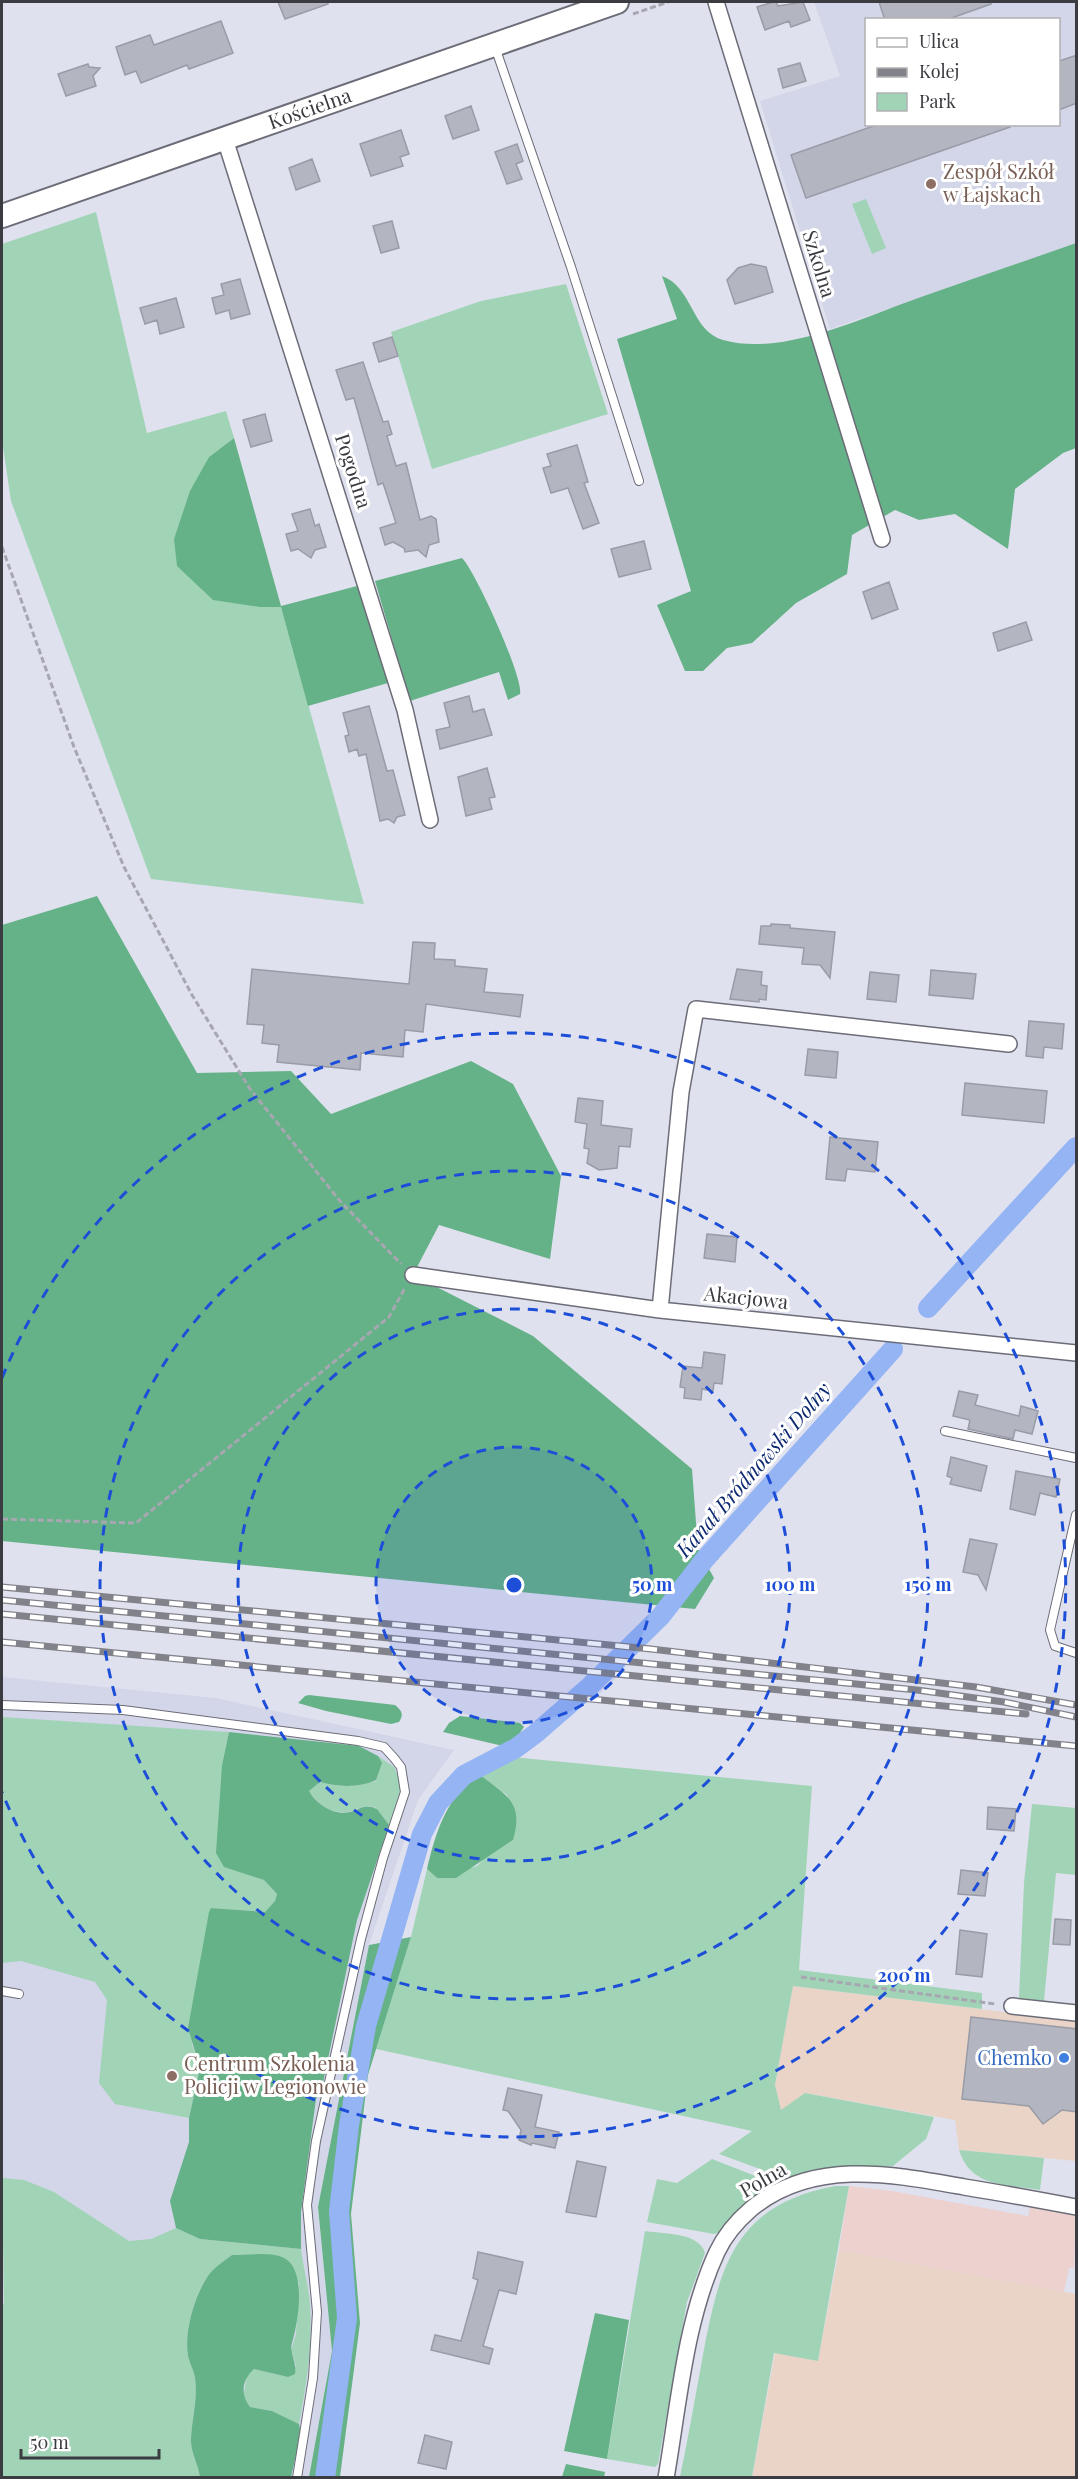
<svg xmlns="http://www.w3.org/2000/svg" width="1078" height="2479" viewBox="0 0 1078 2479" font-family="'Playfair Display',serif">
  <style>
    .commercial { fill: #ecd1cf }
    .industrial { fill: #ead4c7 }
    .built { fill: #d3d6e9; fill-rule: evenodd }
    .green { fill: #a1d4b6 }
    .forest { fill: #66b288 }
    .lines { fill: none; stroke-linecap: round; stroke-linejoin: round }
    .canal { stroke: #94b4f4; stroke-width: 20 }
    .building { fill: #b3b5c1; stroke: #999ba6; stroke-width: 1.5 }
    .lane-casing { stroke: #6b6c77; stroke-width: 10 }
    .street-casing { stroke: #6b6c77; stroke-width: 18 }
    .secondary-casing { stroke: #6b6c77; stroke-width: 26 }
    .path { stroke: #a6a7b1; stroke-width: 3; stroke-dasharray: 6 3; stroke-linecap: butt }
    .lane { stroke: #fff; stroke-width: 8 }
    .street { stroke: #fff; stroke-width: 15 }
    .secondary { stroke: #fff; stroke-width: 22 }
    .rail-casing { stroke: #81828a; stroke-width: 7 }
    .rail { stroke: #fff; stroke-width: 4.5; stroke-dasharray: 14; stroke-linecap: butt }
    .ring { fill: none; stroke: #1d4ed8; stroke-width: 3; stroke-dasharray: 10 8 }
    .education-dot { fill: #8d6e63; stroke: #fff; stroke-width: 2 }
    .shop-dot { fill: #3f7fe0; stroke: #fff; stroke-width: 2 }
    .labels { text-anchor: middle; stroke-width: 6; stroke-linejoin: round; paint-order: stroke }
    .street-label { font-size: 20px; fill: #3b3c41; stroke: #fff }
    .education-label { font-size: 20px; fill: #785e54; stroke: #fff; text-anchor: start }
    .shop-label { font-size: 20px; fill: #366cbe; stroke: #fff; text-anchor: end }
    .water-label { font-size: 21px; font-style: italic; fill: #0c2971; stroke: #fff }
    .centre { fill: #1d4ed8; stroke: #fff; stroke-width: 3 }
    .ring-label { font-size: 18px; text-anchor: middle; font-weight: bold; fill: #1d4ed8; stroke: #fff; stroke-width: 6; stroke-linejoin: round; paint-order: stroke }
  </style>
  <rect width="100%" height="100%" fill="#e0e1ee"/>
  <!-- commercial -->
  <path class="commercial" d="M849 2186 892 2191 1028 2216 1031 2203 1076 2212 1074 2268H1069L1064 2292 839 2250Z"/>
  <!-- industrial -->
  <path class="industrial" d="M793 1986 1076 2021V2161L959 2150 955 2120 805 2093 781 2111 775 2085Z
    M839 2250 1076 2294V2477L752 2478 775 2353 818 2361Z"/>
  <!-- built -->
  <path class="built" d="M814 2H1076V243L830 329 760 101 840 76ZM866 20H1058V124H866Z
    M2 1677 216 1698 454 1750 418 1800 369 1945 318 2207 332 2351 309 2477H2Z"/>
  <!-- green -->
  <path class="green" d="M866 199 886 248 872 254 852 204Z
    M96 212 147 433 226 411 234 438 209 457 174 539 260 607H281L364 904 151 879 11 501 2 440V244Z
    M566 284 608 414 432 469 391 332 481 301Z
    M2 1717 229 1732 222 1765 224 1866 264 1880 277 1894 275 1901 265 1912 211 1908 192 2044 200 2068 189 2118 115 2104 99 2083 107 2000 95 1982 21 1961 2 1963Z
    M378 1756 394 1767 402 1785 389 1825 376 1808 369 1806C362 1806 358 1809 351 1811 335 1816 317 1805 309 1791L320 1782C336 1787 360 1787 376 1781L381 1763Z
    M512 1757 812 1786 799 1970 982 1993V2009L793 1986 775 2085 781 2110 805 2093 934 2117 926 2139 893 2166 821 2169 784 2178 719 2154 752 2131 376 2049 411 1937 427 1869 437 1878 477 1866 485 1858 513 1840 507 1795 479 1774Z
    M1032 1804 1076 1808V1875L1056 1873 1044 2001 1019 1998 1024 1883Z
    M959 2150 1044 2158 1040 2190C1006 2184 971 2188 959 2150Z
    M712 2159 758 2177 763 2181 762 2189 739 2210 722 2231 714 2234 647 2222 657 2179 677 2183Z
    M2 2178 24 2180 54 2192 129 2241 151 2239 176 2228 200 2239 301 2249C303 2265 307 2280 309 2295 314 2338 307 2382 299 2424L272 2411 250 2407 243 2398 247 2376 254 2369 288 2377 296 2366 291 2351 296 2334 299 2283 232 2255C224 2261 213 2268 208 2276 194 2295 184 2333 188 2356 190 2363 194 2371 195 2378 198 2399 192 2417 191 2438 190 2451 198 2464 200 2477H2V2311L4 2302Z
    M835 2186H849L818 2361 774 2353 752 2477H680C688 2438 695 2399 702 2360 719 2270 732 2205 835 2186Z
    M645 2231C662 2234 700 2232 705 2253L687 2302 658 2464 655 2467 607 2459Z"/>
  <!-- forest -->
  <path class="forest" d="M1076 243V448L1063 453 1015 489 1008 549 955 514 919 520 895 510 852 535 847 574 796 603 752 643 727 648 703 671H685L657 605 691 591 617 339 677 319 662 276C693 287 691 331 723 340 784 357 863 317 921 297 973 279 1025 261 1076 243Z
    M234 438 281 606 357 586 388 683 308 706 281 607H260L213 600 177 566 174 539 190 491 209 457Z
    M462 558C476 572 524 679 520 694L508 700 499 672 410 701 375 581Z
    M97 896 197 1073 291 1071 331 1114 471 1061 513 1084 561 1176 550 1259 439 1225 413 1275 533 1336 692 1469 698 1549 714 1578 695 1609 2 1541V925Z
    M309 1695 395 1705C402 1711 404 1714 399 1722L391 1724 326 1711 298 1703 305 1696Z
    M460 1716 520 1723 524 1727 515 1740 503 1746 443 1732 449 1723Z
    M229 1732 359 1746 378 1756 382 1763 376 1780C360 1788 336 1787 320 1782L309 1791C316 1804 334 1816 350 1812 361 1809 364 1803 377 1809L389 1825 357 1920 323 2083 316 2099 301 2212V2249L200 2239 176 2228 170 2201 189 2142V2118L200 2068 188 2028 209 1912 211 1908 265 1912 275 1901 277 1894 264 1880 224 1867 216 1853 222 1765Z
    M479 1774C507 1796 524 1802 513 1840L456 1878H437L427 1869C436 1831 446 1798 479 1774Z
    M411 1937 368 2075 351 2214 360 2323 340 2477H309L332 2351 318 2207 369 1945Z
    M232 2255C247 2255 269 2252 282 2257 308 2267 298 2323 292 2343 289 2353 297 2363 295 2374L288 2377 254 2369C242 2380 240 2394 250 2407L272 2411 299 2424 301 2433 291 2477H200C198 2464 190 2451 191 2438 192 2418 198 2399 195 2378 194 2371 190 2364 188 2356 184 2333 194 2296 208 2276 213 2268 224 2261 232 2255Z
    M595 2313 629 2320 607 2459 564 2451Z
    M566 2464 605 2472 604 2477H562Z"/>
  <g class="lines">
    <!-- canal -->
    <path class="canal" d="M928 1308 1076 1147
      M325 2478 347 2318 339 2211 349 2125 366 2026 422 1834 438 1803 464 1775 516 1748 535 1734 588 1688 661 1616 705 1559 893 1349"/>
  </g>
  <!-- building -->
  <path class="building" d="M278 2H328V4L285 19Z
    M773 2H776L778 6 803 2 810 20 791 27 789 21 765 30 757 7Z
    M879 2H990L991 4 946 20H885Z
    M221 21 233 53 189 69 187 65 141 83 136 71 125 75 116 47 150 35 154 45Z
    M1077 55V103L1059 110V61Z
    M800 63 806 81 783 88 778 69Z
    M88 64 89 67 100 68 93 76 96 86 66 96 58 74Z
    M471 106 479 130 453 139 445 116Z
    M879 124H1009L1010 127 806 198 791 155Z
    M401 130 409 154 400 157 403 166 371 176 360 144Z
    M517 144 523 161 516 164 522 179 507 184 495 152Z
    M312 159 320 181 296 190 289 168Z
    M392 221 399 248 381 253 373 226Z
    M751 264 766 267 773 292 735 304 727 280 738 268Z
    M240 279 250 314 231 319 229 310 216 314 212 298 224 295 221 284Z
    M176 298 184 327 160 334 157 320 145 324 140 308Z
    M392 337 398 356 379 362 373 343Z
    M363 362 383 422 388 421 392 434 387 436 396 466 406 463 420 520 431 516 436 519 439 542 429 545 426 557 418 550 405 552 404 548 393 542 385 545 380 528 396 523 383 483 378 485 354 398 346 400 336 370Z
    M265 414 272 441 251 447 243 420Z
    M577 445 588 482 584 483 599 523 583 529 568 488 551 493 543 468 551 466 547 454Z
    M310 509 315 526 319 524 326 547 315 550 311 558 298 549 291 551 286 534 298 531 292 514Z
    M644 541 651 569 619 577 611 549Z
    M889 582 898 609 872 619 863 592Z
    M1026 622 1032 640 998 651 993 633Z
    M469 696 473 712 484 709 492 735 440 749 436 730 450 727 444 703Z
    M369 706 387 771 393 770 405 815 397 817 394 823 388 819 380 821 366 754 359 756 357 749 349 752 345 736 349 735 343 713Z
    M487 768 495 797 489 798 492 809 466 816 458 777Z
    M771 924 790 925V928L835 932 830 978 820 965 802 964 804 948 759 944 761 926H771Z
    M413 942 435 943 434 959 455 960V966L487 969 484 992 523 995 520 1017 426 1004 423 1032 405 1030 403 1057 361 1053 360 1070 277 1062 279 1045 262 1043 264 1025 247 1024 252 969 409 984Z
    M737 969 762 972 761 985 767 986 766 1000 759 999V1002L730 999Z
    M931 970 976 974 973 999 929 995Z
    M870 972 899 975 896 1002 867 999Z
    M1029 1021 1064 1024 1062 1049 1044 1047 1043 1058 1026 1056Z
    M808 1049 838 1052 836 1078 805 1075Z
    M965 1083 1047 1091 1044 1123 962 1115Z
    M578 1098 603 1101 601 1125 632 1129 630 1147 619 1146 617 1168 599 1170 587 1163 589 1149 584 1148 587 1124 575 1122Z
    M830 1137 878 1142 875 1172 847 1169 845 1181 826 1179Z
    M707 1234 737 1237 735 1262 704 1258Z
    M704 1352 725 1355 722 1384 714 1383 713 1391 702 1389 701 1400 684 1398 685 1388 680 1387 683 1366 702 1368Z
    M959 1391 978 1395 975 1405 1019 1416 1021 1406 1038 1411 1032 1434 1015 1430 1013 1439 968 1429 970 1420 953 1416Z
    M951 1457 987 1466 981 1491 950 1484 952 1478 947 1476Z
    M1016 1471 1060 1479 1056 1497 1040 1493 1035 1515 1010 1509Z
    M970 1539 997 1544 986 1590 978 1575 963 1572Z
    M988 1807 1016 1809 1014 1831 987 1829Z
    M961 1870 988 1873 985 1896 958 1894Z
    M1055 1919 1071 1920 1070 1945 1053 1944Z
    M960 1930 987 1934 982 1977 956 1974Z
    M971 2017 1077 2029V2112L1062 2110 1043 2124 1029 2106 962 2099Z
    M508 2088 542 2095 535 2127 559 2132 555 2148 532 2143 531 2145 519 2140 521 2130 508 2111 503 2110Z
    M577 2161 606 2167 596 2217 566 2212Z
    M478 2252 523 2262 516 2294 499 2290 483 2346 493 2349 489 2364 431 2350 435 2335 461 2341 478 2280 473 2278Z
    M425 2435 452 2442 446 2469 418 2463Z"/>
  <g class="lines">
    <!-- lane casing -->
    <g class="lane-casing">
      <path id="lane" d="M495 47 571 267 639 481
        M945 1431 1076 1458
        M1076 1515 1050 1630 1055 1646 1076 1653
        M2 1705 123 1710 358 1741 384 1747 394 1758 401 1767 405 1792 383 1858 361 1939 316 2141 307 2205 317 2312 313 2378 297 2478
        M2 1991 19 1994"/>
    </g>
    <!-- street casing -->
    <g class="street-casing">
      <path id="street" d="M716 2 882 539
        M225 139 405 710 430 820
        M413 1275 660 1310 1076 1353
        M660 1310 681 1092 696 1009 1009 1044
        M1012 2006 1076 2013
        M666 2478C679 2403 685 2321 717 2252 725 2235 737 2221 751 2209 813 2158 892 2174 964 2187 1002 2193 1039 2200 1076 2207"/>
    </g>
    <!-- secondary casing -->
    <g class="secondary-casing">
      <g id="secondary">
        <path id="s1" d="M2 216 617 2"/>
      </g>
    </g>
    <!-- path -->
    <path class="path" d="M633 14 668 2
      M2 547 74 747 124 867 192 995 250 1089 340 1201 401 1264
      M2 1519 136 1523 389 1317 405 1288
      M801 1977 995 2004"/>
    <!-- lane -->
    <use href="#lane" class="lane"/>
    <!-- street -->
    <use href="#street" class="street"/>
    <!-- secondary -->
    <use href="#secondary" class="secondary"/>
    <!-- rail casing -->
    <g class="rail-casing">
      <path id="rail" d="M2 1587 651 1649 976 1687 1076 1705
        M2 1600 917 1690 1004 1702 1076 1717
        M2 1614 1026 1714
        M2 1642 1076 1746"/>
    </g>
    <!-- rail -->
    <use href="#rail" class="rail"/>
  </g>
  <!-- distance rings -->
  <circle cx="514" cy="1585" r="138" fill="#1d4ed8" fill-opacity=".12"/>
  <g class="ring">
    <circle cx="514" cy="1585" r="138"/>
    <circle cx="514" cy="1585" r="276"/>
    <circle cx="514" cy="1585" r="414"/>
    <path d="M2 1378A552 552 0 1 1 2 1792"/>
  </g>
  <!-- markers -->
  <g class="education-dot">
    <circle cx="931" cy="184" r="6"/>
    <circle cx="172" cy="2076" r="6"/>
  </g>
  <circle class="shop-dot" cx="1064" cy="2058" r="6"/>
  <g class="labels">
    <!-- street labels -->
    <g class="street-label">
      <text dy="7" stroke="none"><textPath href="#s1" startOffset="326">Kościelna</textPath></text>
      <text transform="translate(819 264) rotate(73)" y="7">Szkolna</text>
      <text transform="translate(353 471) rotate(72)" y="7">Pogodna</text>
      <text transform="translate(746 1298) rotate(6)" y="7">Akacjowa</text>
      <text transform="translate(763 2180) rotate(-30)" y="7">Polna</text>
    </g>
    <!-- education labels -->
    <g class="education-label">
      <text x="943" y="179">Zespół Szkół<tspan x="943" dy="23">w Łajskach</tspan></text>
      <text x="184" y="2071">Centrum Szkolenia<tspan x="184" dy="23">Policji w Legionowie</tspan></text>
    </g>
    <!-- shop labels -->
    <g class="shop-label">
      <text x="1052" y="2065">Chemko</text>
    </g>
    <!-- water labels -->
    <g class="water-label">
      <text transform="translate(754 1470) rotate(-49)" y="7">Kanał Bródnowski Dolny</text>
    </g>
  </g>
  <circle cx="514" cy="1585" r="9" class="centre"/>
  <g class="ring-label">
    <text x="652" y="1591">50 m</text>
    <text x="790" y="1591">100 m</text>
    <text x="928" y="1591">150 m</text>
    <text x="904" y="1982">200 m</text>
  </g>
  <!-- border -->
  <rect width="1078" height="2479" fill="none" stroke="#3b3c41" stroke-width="6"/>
  <!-- legend -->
  <rect x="865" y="18" width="195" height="108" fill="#ffffff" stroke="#b1b1b3" stroke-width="1.5"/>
  <rect x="877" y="38" width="30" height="9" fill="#ffffff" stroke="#b1b1b3" stroke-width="1.5"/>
  <text x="919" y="48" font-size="18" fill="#3b3c41">Ulica</text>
  <rect x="877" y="68" width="30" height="9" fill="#81828a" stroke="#b1b1b3" stroke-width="1.5"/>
  <text x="919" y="78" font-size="18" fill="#3b3c41">Kolej</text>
  <rect x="877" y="93" width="30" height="18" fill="#a1d4b6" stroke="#b1b1b3" stroke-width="1.5"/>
  <text x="919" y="108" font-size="18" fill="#3b3c41">Park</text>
  <!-- scale -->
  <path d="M21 2449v9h138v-9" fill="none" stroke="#3b3c41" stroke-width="3"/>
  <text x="30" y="2449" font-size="18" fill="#3b3c41" stroke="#ffffff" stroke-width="4.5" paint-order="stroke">50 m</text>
</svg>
